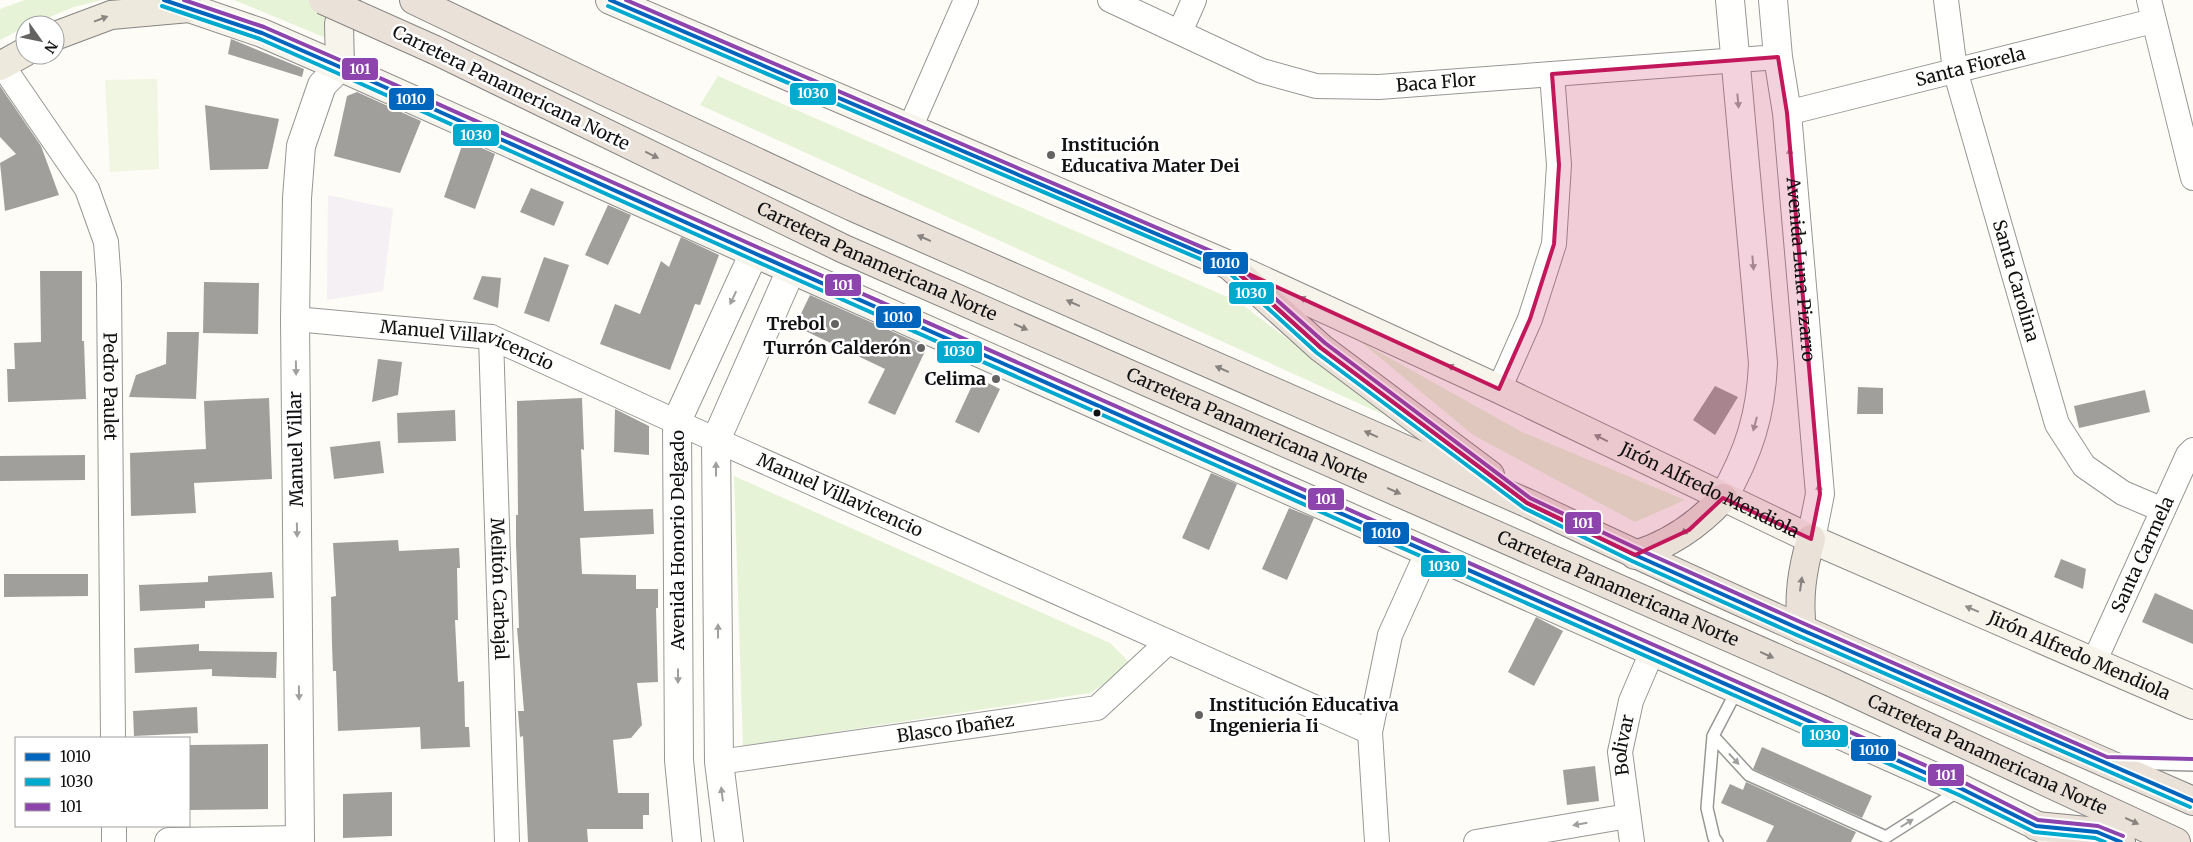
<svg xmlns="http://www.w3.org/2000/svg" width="2193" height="842" viewBox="0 0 2193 842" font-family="Merriweather,serif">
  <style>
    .industrial { fill: #f5f0f3 }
    .green { fill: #e7f3d7 }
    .pitch { fill: #f0f6e1 }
    .building { fill: #a19f9c }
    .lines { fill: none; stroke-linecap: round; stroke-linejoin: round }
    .service-casing { stroke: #979795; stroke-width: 14 }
    .minor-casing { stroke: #979795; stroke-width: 26 }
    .tertiary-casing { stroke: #979795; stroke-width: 30 }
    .secondary-casing { stroke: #8e8d8b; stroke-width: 30 }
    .primary-casing { stroke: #858482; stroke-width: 30 }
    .motorway-casing { stroke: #858482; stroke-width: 30 }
    .service { stroke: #fffffe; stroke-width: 11 }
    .minor { stroke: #fffffe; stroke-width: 24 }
    .tertiary { stroke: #fffffe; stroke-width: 28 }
    .secondary { stroke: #f6f4eb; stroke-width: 28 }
    .primary { stroke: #ede9dc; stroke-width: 28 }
    .motorway { stroke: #eae1d8; stroke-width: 28 }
    .motorway-bridge-casing { stroke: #858482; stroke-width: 30; stroke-linecap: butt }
    .motorway-bridge { stroke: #eae1d8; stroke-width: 28 }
    .bus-1-casing { stroke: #fff; stroke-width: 8 }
    .bus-2-casing { stroke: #fff; stroke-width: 8 }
    .bus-3-casing { stroke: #fff; stroke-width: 8 }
    .bus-1 { stroke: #0065bd; stroke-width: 4 }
    .bus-2 { stroke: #00a9ce; stroke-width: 4 }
    .bus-3 { stroke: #8e44ad; stroke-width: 4 }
    .oneway { fill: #8a8881 }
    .oneway2 { fill: #a0a09f }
    .oneway3 { fill: #88837e }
    .oneway4 { fill: #8f8e89 }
    .marked { fill: #c2185b; fill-opacity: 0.2; stroke: #c2185b; stroke-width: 4; stroke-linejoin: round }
    .poi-dot { fill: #646362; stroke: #fff; stroke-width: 2 }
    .bus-dot { fill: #111; stroke: #fff; stroke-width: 2 }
    .labels { text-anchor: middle; stroke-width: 5; stroke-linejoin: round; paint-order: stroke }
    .street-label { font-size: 18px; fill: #111; stroke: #fff }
    .poi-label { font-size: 18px; font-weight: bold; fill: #111; stroke: #fff; text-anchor: end }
    .line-badge { stroke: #fff; stroke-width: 2 }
    .badge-label { font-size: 14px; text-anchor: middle; font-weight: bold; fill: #fff }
  </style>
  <rect width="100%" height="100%" fill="#fdfcf7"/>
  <!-- industrial -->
  <path class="industrial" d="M328 195 393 209 383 291 327 300Z"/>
  <!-- green -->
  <path class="green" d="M25 0H102L74 7 30 25H25V27L0 40V9Z
    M234 0H335L324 22 326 38Z
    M718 76 1239 302 1391 418 700 105Z
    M1361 342 1522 432 1685 500 1635 522 1473 435Z
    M734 476 1110 643 1133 666 1090 693 743 746Z"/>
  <!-- pitch -->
  <path class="pitch" d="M157 79 159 169 110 172 105 80Z"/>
  <!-- building -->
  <path class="building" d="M231 39 304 69 302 77 228 54Z
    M0 86 41 146 59 195 5 211 0 163 16 154 0 137Z
    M357 92 421 121 400 173 334 156 347 96Z
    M205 105 279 119 268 169 210 170Z
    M464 140 495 154 475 209 444 197Z
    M531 188 564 202 554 226 520 212Z
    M608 205 631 215 608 265 585 255Z
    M681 237 719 255 700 305 695 304 670 370 600 344 615 304 640 314 661 261 669 267Z
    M544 257 569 265 549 322 524 313Z
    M40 271H82V341H84L86 399 8 402 7 369H15L14 343 41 342Z
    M482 276 501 278 498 308 473 299Z
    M204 282 259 283 258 334 203 333Z
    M810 295 927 347 895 415 868 403 885 369 795 326Z
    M167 332H199L196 399 129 397 136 375 166 364Z
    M378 359 402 362 398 395 372 402Z
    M976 377 1000 389 979 433 955 422Z
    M1715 386 1738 397 1715 435 1693 420Z
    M1858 387 1883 388V414H1857Z
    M2145 390 2150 412 2079 428 2074 406Z
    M269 398 272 479 194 483 196 513 131 516 130 453 206 449 204 401Z
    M582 398 584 450 581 449 584 511 653 509 654 534 580 538 582 574 636 575V589H658V608H656L658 682 637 683 642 725 631 738 613 740 618 793H649V815H643V829H587L588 842H528L523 736 520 737 518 711H524L517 628H519L516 543V515H518L517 401Z
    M615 409 649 426V455L614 452Z
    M455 410 456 441 398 443 397 413Z
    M380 441 384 473 334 479 330 447Z
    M85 455V480L0 481V456Z
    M1211 473 1237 484 1209 550 1182 538Z
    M1289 508 1314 518 1287 580 1262 569Z
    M398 540 399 551 459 548 460 568H457L458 620H455L458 682 464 681 465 727H469L470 747 421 749 420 727 338 731 336 671H333L332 645 331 597 336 596 333 543Z
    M2061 559 2086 569 2083 589 2054 577Z
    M272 572 274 598 205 601V608L140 611 139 585 208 582V576Z
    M4 574H88V596L4 597Z
    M2155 593 2193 610V644L2142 622Z
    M1536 617 1563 631 1534 686 1508 672Z
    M199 644V651L277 652 276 678 212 676V669L135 673 134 648Z
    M197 707 198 733 134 736 133 711Z
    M268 744V809L189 810V745Z
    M1762 747 1872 796 1862 818 1753 769Z
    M1595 766 1599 801 1567 805 1563 770Z
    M1746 782 1856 832 1851 842H1766L1774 826 1721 803 1730 784 1743 790Z
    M392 792V836L343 838V794Z"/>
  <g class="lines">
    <!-- service casing -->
    <g class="service-casing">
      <path id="service" d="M1737 690 1713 736 1749 775 1886 837 1960 790
        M1713 736 1707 808 1714 838 1717 842
        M2127 763 2193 765"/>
    </g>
    <!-- minor casing -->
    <g class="minor-casing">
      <g id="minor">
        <path id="s1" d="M1110 0 1262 71 1316 86 1379 87 1778 57"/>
        <path id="s2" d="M1946 0 1955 70 2057 424 2084 466 2123 493 2163 510"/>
        <path d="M2149 0 2193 178"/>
        <path d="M1180 32 1194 0"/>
        <path id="s3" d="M2 65 87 189 106 242 109 284 113 738"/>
        <path id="s4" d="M1787 113 2153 21"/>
        <path d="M910 128 966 0"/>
        <path id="s5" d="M295 319 491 337 716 440 1370 732"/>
        <path id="s6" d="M491 337 507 842"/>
        <path d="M1499 389 1530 319 1554 244 1559 165 1552 74"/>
        <path id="s7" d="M2094 662 2188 455 2193 450"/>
        <path id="s8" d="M719 762 1097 708 1168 642"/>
        <path d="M114 826V842"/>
        <path d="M1377 842 1370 732 1390 635 1427 553"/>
        <path d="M1476 842 1628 816"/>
        <path id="s9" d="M1632 842 1620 752 1631 701 1652 652"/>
      </g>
    </g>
    <!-- tertiary casing -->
    <g class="tertiary-casing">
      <g id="tertiary">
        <path id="s10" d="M1773 0 1778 57 1787 113 1820 494 1811 539"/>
        <path d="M1723 498C1749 452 1761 415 1763 363L1730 0"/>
        <path d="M169 842 300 840"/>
        <path d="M300 842 295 319 297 198 301 146 322 85 340 67"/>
        <path d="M687 842 679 760 677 421 754 253"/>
        <path d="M729 842 719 762 716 440 791 270"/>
      </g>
    </g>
    <!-- secondary casing -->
    <g class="secondary-casing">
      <g id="secondary">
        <path d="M166 0 262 33 340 67 754 253 1962 789 2058 836"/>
        <path id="s11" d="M610 0 1229 265 1499 389 1811 539 2193 705"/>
        <path d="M340 67 339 24 346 0"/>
      </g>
    </g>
    <!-- primary casing -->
    <g class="primary-casing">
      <path id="primary" d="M55 36 111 15 189 8
        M0 66 25 52"/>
    </g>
    <!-- motorway casing -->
    <g class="motorway-casing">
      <g id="motorway">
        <path d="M414 0 604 91 853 207 1527 503C1747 608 1970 703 2193 801"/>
        <path id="s12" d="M435 50 844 249 1833 683 2176 842"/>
        <path d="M1229 265 1321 348 1490 475"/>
        <path d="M1635 555C1671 544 1698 525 1723 498"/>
        <path d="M1802 630C1798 597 1802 571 1811 539"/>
        <path d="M2036 826 2097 832 2121 842"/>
      </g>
    </g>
    <!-- service -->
    <use href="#service" class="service"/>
    <!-- minor -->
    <use href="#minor" class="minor"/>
    <!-- tertiary -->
    <use href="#tertiary" class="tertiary"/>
    <!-- secondary -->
    <use href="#secondary" class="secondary"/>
    <!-- primary -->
    <use href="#primary" class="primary"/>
    <!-- motorway -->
    <use href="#motorway" class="motorway"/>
    <!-- motorway-bridge casing -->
    <g class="motorway-bridge-casing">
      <path id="motorway-bridge" d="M323 0 435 50"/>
    </g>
    <!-- motorway-bridge -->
    <use href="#motorway-bridge" class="motorway-bridge"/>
    <!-- bus-1 casing -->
    <g class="bus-1-casing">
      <path id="bus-1" d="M164 0 262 33 340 67 754 253 1962 789 2036 826 2097 832 2121 842
        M610 0 1229 265 1321 348 1527 503 1635 555 1802 630 2193 801"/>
    </g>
    <!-- bus-2 casing -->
    <g class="bus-2-casing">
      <path id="bus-2" d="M162 6 260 39 337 73 751 259 1959 795 2034 832 2095 838 2105 842
        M608 6 1226 270 1317 353 1524 508 1632 561 1799 636 2190 807"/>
    </g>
    <!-- bus-3 casing -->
    <g class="bus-3-casing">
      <path id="bus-3" d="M184 0 264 27 342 61 757 247 1965 783 2038 820 2098 826 2123 836
        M626 0 1232 260 1325 343 1530 498 1638 549 1805 624 2107 757 2193 759"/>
    </g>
    <!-- bus-1 -->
    <use href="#bus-1" class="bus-1"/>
    <!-- bus-2 -->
    <use href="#bus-2" class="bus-2"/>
    <!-- bus-3 -->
    <use href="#bus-3" class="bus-3"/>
  </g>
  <!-- one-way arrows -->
  <defs><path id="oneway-solid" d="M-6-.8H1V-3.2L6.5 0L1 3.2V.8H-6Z" transform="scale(1.25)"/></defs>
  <use class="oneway" href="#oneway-solid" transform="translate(101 19) rotate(-21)"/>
  <g class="oneway2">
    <use href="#oneway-solid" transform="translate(1738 101) rotate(85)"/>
    <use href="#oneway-solid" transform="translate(1790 155) rotate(-95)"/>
    <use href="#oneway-solid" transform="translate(1753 263) rotate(85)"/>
    <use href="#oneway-solid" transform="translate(733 298) rotate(115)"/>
    <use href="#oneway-solid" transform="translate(296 368) rotate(89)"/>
    <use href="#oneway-solid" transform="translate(1755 424) rotate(105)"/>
    <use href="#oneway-solid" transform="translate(716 469) rotate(-90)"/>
    <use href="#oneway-solid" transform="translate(1819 491) rotate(-89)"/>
    <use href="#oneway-solid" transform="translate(297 530) rotate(89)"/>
    <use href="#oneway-solid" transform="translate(718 631) rotate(-90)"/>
    <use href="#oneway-solid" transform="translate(678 676) rotate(90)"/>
    <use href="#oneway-solid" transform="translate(299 693) rotate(89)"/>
    <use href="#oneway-solid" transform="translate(1734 759) rotate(47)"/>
    <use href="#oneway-solid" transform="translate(722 794) rotate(-97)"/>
    <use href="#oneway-solid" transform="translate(1907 823) rotate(-32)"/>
    <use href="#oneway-solid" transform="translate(1580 824) rotate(170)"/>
  </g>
  <g class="oneway3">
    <use href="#oneway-solid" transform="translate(652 155) rotate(26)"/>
    <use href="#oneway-solid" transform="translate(924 238) rotate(-156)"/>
    <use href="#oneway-solid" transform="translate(1073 303) rotate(-156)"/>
    <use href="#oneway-solid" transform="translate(1021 327) rotate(24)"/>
    <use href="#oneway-solid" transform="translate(1222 369) rotate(-156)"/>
    <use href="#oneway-solid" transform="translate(1371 434) rotate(-156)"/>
    <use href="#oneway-solid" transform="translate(1394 491) rotate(24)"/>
    <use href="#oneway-solid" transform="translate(1687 530) rotate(145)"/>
    <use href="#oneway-solid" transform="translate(1801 584) rotate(-82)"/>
    <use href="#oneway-solid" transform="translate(1767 655) rotate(24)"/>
    <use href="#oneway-solid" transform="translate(2132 821) rotate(25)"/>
  </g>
  <g class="oneway4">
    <use href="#oneway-solid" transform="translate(1306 300) rotate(-155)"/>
    <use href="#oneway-solid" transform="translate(1454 368) rotate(-155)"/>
    <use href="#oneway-solid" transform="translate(1601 438) rotate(-154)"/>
    <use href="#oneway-solid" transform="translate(1972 609) rotate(-157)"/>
  </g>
  <!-- marked area -->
  <path class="marked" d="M1778 57 1787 113 1820 494 1811 539 1723 498 1689 530 1635 555 1527 503 1321 348 1229 265 1499 389 1530 319 1554 244 1559 165 1552 74Z"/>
  <!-- markers -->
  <g class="poi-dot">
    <circle cx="1051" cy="155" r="5"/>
    <circle cx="835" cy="324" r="5"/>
    <circle cx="921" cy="348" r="5"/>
    <circle cx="996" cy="379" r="5"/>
    <circle cx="1199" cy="715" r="5"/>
  </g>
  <circle class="bus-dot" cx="1097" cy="413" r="4.5"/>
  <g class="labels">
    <!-- street labels -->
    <g class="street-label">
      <text dy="6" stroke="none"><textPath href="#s4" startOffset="189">Santa Fiorela</textPath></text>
      <text dy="6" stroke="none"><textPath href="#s1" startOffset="344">Baca Flor</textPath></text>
      <text transform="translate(511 88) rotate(26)" y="6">Carretera Panamericana Norte</text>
      <text dy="6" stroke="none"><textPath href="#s12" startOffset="490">Carretera Panamericana Norte</textPath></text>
      <text dy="6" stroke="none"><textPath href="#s10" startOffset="271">Avenida Luna Pizarro</textPath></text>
      <text dy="6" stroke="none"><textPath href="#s2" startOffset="290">Santa Carolina</textPath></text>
      <text dy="6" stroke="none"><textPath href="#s5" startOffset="175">Manuel Villavicencio</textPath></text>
      <text dy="6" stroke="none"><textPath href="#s3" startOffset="351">Pedro Paulet</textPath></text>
      <text dy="6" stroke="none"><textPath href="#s12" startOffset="895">Carretera Panamericana Norte</textPath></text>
      <text transform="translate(296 449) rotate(-91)" y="6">Manuel Villar</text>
      <text dy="6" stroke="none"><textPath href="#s11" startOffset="1204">Jirón Alfredo Mendiola</textPath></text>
      <text dy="6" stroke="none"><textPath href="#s5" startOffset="580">Manuel Villavicencio</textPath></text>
      <text transform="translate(678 540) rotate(-90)" y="6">Avenida Honorio Delgado</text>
      <text dy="6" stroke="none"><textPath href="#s7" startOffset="118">Santa Carmela</textPath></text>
      <text dy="6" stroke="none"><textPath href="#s6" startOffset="252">Melitón Carbajal</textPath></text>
      <text dy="6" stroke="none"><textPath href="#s12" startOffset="1300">Carretera Panamericana Norte</textPath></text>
      <text dy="6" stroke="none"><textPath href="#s11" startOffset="1609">Jirón Alfredo Mendiola</textPath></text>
      <text dy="6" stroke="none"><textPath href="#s8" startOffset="239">Blasco Ibañez</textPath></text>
      <text dy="6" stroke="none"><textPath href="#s9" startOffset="98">Bolivar</textPath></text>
      <text dy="6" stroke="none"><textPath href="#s12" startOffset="1705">Carretera Panamericana Norte</textPath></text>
    </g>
    <!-- poi labels -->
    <g class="poi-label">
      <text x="1061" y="151" text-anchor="start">Institución<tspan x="1061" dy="21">Educativa Mater Dei</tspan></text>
      <text x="825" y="330">Trebol</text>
      <text x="911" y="354">Turrón Calderón</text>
      <text x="986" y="385">Celima</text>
      <text x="1209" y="711" text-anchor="start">Institución Educativa<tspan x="1209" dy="21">Ingenieria Ii</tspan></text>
    </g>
  </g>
  <g class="line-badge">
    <rect x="341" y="57" width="38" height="24" rx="5" fill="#8e44ad"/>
    <rect x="789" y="82" width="48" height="24" rx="5" fill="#00a9ce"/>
    <rect x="388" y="87" width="47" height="24" rx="5" fill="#0065bd"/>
    <rect x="452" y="123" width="48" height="24" rx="5" fill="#00a9ce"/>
    <rect x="1202" y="251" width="47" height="24" rx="5" fill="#0065bd"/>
    <rect x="824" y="273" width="38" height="24" rx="5" fill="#8e44ad"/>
    <rect x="1228" y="281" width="47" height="24" rx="5" fill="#00a9ce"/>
    <rect x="875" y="305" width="47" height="24" rx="5" fill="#0065bd"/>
    <rect x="936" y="340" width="47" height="24" rx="5" fill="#00a9ce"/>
    <rect x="1307" y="487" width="38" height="24" rx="5" fill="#8e44ad"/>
    <rect x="1564" y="511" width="38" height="24" rx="5" fill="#8e44ad"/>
    <rect x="1362" y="521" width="48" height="24" rx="5" fill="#0065bd"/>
    <rect x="1420" y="554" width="47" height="24" rx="5" fill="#00a9ce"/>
    <rect x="1801" y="724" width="48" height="24" rx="5" fill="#00a9ce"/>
    <rect x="1850" y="738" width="47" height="24" rx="5" fill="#0065bd"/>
    <rect x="1927" y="763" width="38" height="24" rx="5" fill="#8e44ad"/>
  </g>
  <g class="badge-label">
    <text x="360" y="74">101</text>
    <text x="813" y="98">1030</text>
    <text x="411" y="104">1010</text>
    <text x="476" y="140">1030</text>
    <text x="1225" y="268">1010</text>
    <text x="843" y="290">101</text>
    <text x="1251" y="298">1030</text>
    <text x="898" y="322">1010</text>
    <text x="959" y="356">1030</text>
    <text x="1326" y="504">101</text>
    <text x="1583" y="528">101</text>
    <text x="1386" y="538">1010</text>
    <text x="1444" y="571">1030</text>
    <text x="1825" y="740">1030</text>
    <text x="1874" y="755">1010</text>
    <text x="1946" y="780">101</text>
  </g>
  <!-- legend -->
  <rect x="15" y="737" width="175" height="90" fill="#ffffff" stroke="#a0a0a0"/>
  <rect x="25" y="753" width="25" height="8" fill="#0065bd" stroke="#a0a0a0"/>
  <text x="60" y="762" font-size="15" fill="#111111">1010</text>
  <rect x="25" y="778" width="25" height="8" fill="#00a9ce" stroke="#a0a0a0"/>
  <text x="60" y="787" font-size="15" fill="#111111">1030</text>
  <rect x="25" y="803" width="25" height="8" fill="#8e44ad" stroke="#a0a0a0"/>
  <text x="60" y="812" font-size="15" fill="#111111">101</text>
  <!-- north arrow -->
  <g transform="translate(40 40) rotate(123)"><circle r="24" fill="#ffffff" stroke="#a0a0a0"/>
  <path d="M0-4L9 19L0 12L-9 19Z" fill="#646362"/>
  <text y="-8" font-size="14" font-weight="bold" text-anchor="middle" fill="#111111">N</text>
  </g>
</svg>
